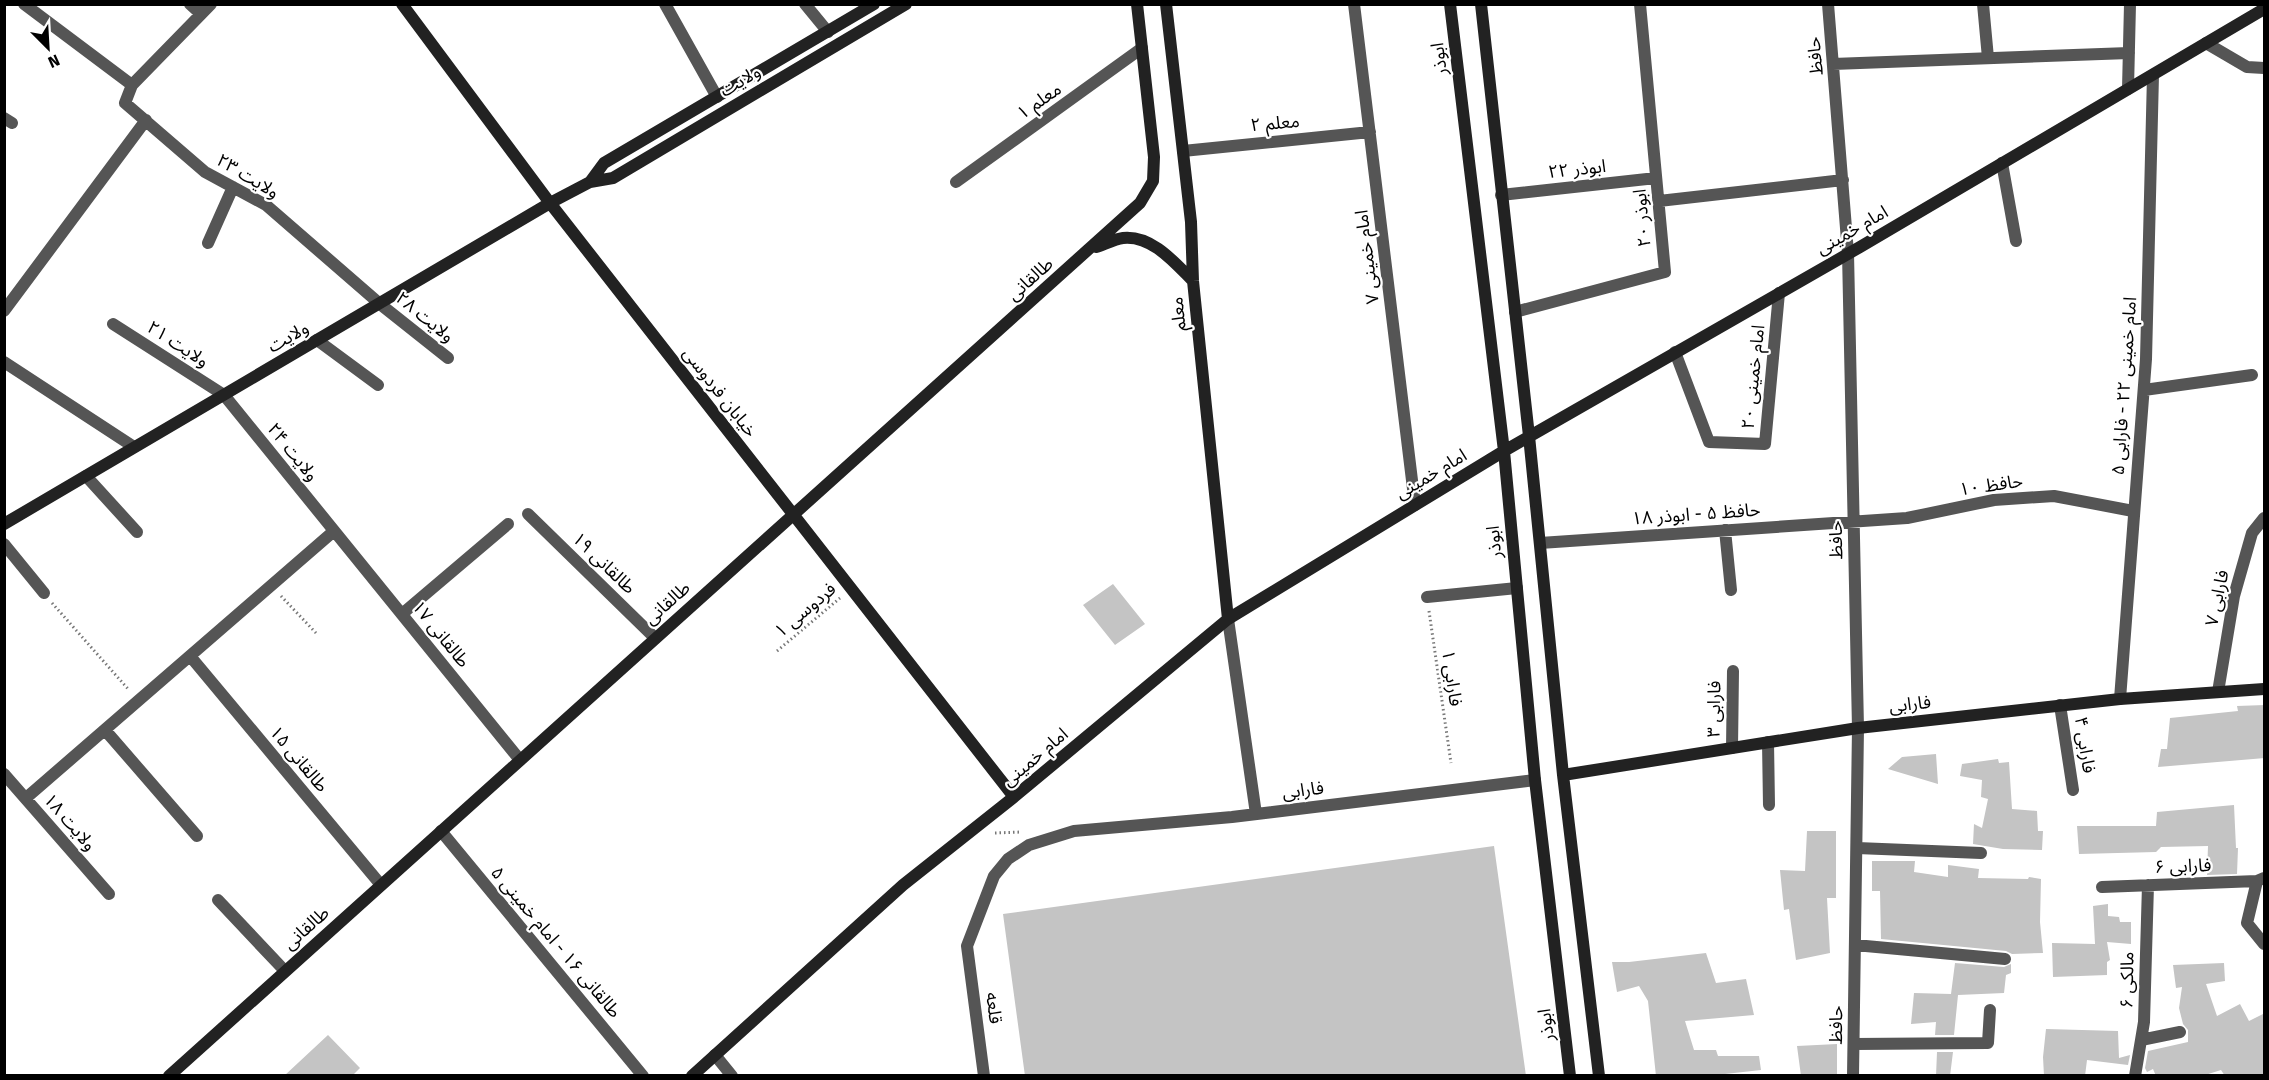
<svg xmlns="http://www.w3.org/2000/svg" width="2269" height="1080" viewBox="0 0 2269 1080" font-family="'Fira Sans','Noto Sans Arabic',sans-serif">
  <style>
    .building { fill: #c4c4c4 }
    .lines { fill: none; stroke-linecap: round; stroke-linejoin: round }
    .path { stroke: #777; stroke-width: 3; stroke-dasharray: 1.5 3; stroke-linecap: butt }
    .street { stroke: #555; stroke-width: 12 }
    .secondary { stroke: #222; stroke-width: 12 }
    .labels { text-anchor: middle; stroke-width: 4.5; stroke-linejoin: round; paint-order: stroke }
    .street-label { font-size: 18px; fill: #000; stroke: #fff }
  </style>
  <rect width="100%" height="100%" fill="#fff"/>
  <!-- building -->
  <path class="building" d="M1113 584 1145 624 1115 645 1083 605Z
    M2265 705V758L2158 767 2161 749H2167L2170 718 2238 711 2237 706Z
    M1936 754 1938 784 1888 769 1902 757Z
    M1998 759 1999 763 2009 762 2012 809 2037 811 2038 831H2043L2042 850 2003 849 1973 844 1974 824 1982 828 1988 799 1981 797 1982 780 1960 776 1962 764Z
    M2234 805 2236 848H2238L2237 874 2207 875 2208 846 2161 847 2156 852 2079 854 2077 826H2156L2157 812Z
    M1807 831H1836V898H1827L1830 953 1796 960 1789 909 1784 910 1780 870 1805 871Z
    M1494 846 1526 1076H1025L1003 914Z
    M1872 861H1915L1914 872 1948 877V865L1979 869 1978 878 2028 879 2029 877 2041 879 2040 922 2043 953 2012 954 2006 951 1881 939 1880 891H1872Z
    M2108 904V916L2119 917 2120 922H2131V944L2107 942 2110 960 2107 962V975L2053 977 2052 943 2095 944 2093 906Z
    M1706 953 1716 983 1746 979 1754 1015 1685 1021 1694 1050H1716L1718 1056H1759L1761 1070 1707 1076H1656L1648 1001 1639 986 1617 992 1612 962H1629Z
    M1955 963 2004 967 2011 964V973L2006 975 2004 993 1958 995 1954 1035H1935L1936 1022 1911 1024 1914 993 1951 994Z
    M2224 963 2225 981 2206 984 2217 1016 2240 1004 2249 1021 2265 1013V1076H2225L2221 1070 2202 1076H2156L2153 1069 2147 1072 2145 1068 2148 1051 2188 1042V1030L2183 1024 2179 1008 2182 987 2176 988 2173 965Z
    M2046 1029 2118 1031 2119 1058 2130 1055 2128 1065 2087 1060 2085 1076H2044L2043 1057Z
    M328 1035 360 1068 352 1076H284Z
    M1837 1044V1076H1801L1797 1046Z
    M1937 1052H1953L1950 1076H1936Z"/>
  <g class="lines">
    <!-- path -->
    <path class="path" d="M281 596 316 633
      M52 603 129 690
      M1429 611 1451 763
      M777 651 840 598
      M995 833 1021 832"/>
    <!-- street -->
    <path class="street" d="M24 4 132 85
      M190 4 201 14
      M211 4 132 85 125 103 205 172 266 205 380 304 448 358
      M665 4 717 97
      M805 4 828 32
      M1354 4 1415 505
      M1828 4 1848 253 1858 728 1853 1076
      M1983 4 1988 58
      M2206 43 2247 67 2264 68
      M1833 64 2129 53
      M2128 89 2130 4
      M4 118 12 123
      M1183 151 1370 132
      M2002 163 2016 241
      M956 182 1142 48
      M1501 195 1656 178
      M1659 201 1843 180
      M208 243 233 187
      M4 311 146 120
      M1515 312 1665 272 1640 4
      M113 324 224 395 520 760
      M317 340 378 385
      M1675 352 1709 442 1765 444 1779 293
      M4 362 134 447
      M2144 390 2252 375
      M86 476 137 532
      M528 514 655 638
      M1725 530 1731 590
      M1540 543 1907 518 1994 500 2054 496 2133 511
      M4 544 44 593
      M1427 597 1517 588
      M402 614 508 524
      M1228 619 1256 814
      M190 656 381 885
      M2218 692 2234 596 2252 533 2264 518
      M2120 699 2146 359 2153 75
      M2060 705 2073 790
      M105 730 197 836
      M1768 742 1769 805
      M1732 748 1733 671
      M4 774 109 894
      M26 798 334 531
      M441 831 643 1076
      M1857 848 1981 853
      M2257 881 2247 923 2264 944
      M2102 887 2257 881 2264 878
      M218 900 285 971
      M1855 945 2005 959
      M2141 1040 2180 1032
      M1854 1044 1988 1043 1990 1010
      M715 1055 732 1076
      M984 1076 967 946 994 876 1008 859 1029 845 1074 831 1232 817 1535 780
      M2135 1076 2144 1022 2148 885"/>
    <!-- secondary -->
    <path class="secondary" d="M402 4 550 203 1014 797
      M1166 4 1191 222 1193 281 1228 619
      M1450 4 1504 451 1535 780 1570 1076
      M1481 4 1529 436 1563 775 1599 1076
      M590 182 604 163 874 4
      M1096 247C1105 244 1115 239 1123 238 1152 235 1175 263 1193 281
      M4 524 550 203 590 182 613 178 906 4
      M1563 775 1858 728 2120 699 2264 689
      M169 1076 1140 203 1153 181 1154 157 1137 4
      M692 1076 903 885 1014 797 1228 619 1504 451 1860 247 2264 9"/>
  </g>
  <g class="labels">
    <!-- street labels -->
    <g class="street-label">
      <text transform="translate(1815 56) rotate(-95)" y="6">حافظ</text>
      <text transform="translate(1439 59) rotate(-97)" y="6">ابوذر</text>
      <text transform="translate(740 81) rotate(-31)" y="6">ولایت</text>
      <text transform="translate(1039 101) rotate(-35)" y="6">معلم ۱</text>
      <text transform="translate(1275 123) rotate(-5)" y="6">معلم ۲</text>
      <text transform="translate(1577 169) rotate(-6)" y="6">ابوذر ۲۲</text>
      <text transform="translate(248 176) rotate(31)" y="6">ولایت ۲۳</text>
      <text transform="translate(1642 218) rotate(-95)" y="6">ابوذر ۲۰</text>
      <text transform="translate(1852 230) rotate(-30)" y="6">امام خمینی</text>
      <text transform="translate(1367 257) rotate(-97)" y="6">امام خمینی ۷</text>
      <text transform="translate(1030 279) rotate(-42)" y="6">طالقانی</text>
      <text transform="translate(1178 314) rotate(-96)" y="6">معلم</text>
      <text transform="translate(425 317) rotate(39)" y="6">ولایت ۲۸</text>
      <text transform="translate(288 337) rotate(-30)" y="6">ولایت</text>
      <text transform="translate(178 344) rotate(33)" y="6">ولایت ۲۱</text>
      <text transform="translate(1753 377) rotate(-84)" y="6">امام خمینی ۲۰</text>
      <text transform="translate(2124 386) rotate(-86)" y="6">امام خمینی ۲۲ - فارابی ۵</text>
      <text transform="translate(720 392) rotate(52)" y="6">خیابان فردوسی</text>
      <text transform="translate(293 452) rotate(51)" y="6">ولایت ۲۴</text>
      <text transform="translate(1431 474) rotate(-31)" y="6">امام خمینی</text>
      <text transform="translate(1991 485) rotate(-8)" y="6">حافظ ۱۰</text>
      <text transform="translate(1696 514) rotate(-4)" y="6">حافظ ۵ - ابوذر ۱۸</text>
      <text transform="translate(1836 540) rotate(-91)" y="6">حافظ</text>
      <text transform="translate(1494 542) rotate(-95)" y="6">ابوذر</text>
      <text transform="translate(604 563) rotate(44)" y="6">طالقانی ۱۹</text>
      <text transform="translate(2217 598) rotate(-78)" y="6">فارابی ۷</text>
      <text transform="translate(667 603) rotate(-42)" y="6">طالقانی</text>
      <text transform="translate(805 610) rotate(-40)" y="6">فردوسی ۱</text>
      <text transform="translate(441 634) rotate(51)" y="6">طالقانی ۱۷</text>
      <text transform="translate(1452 678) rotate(82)" y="6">فارابی ۱</text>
      <text transform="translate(1910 704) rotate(-6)" y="6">فارابی</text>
      <text transform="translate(1714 709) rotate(-89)" y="6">فارابی ۳</text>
      <text transform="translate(2085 745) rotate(81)" y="6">فارابی ۴</text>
      <text transform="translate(1035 757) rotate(-40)" y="6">امام خمینی</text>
      <text transform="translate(299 759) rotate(50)" y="6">طالقانی ۱۵</text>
      <text transform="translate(1303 790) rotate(-7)" y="6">فارابی</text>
      <text transform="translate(70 822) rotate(49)" y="6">ولایت ۱۸</text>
      <text transform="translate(2183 866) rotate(-2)" y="6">فارابی ۶</text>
      <text transform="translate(306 928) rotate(-42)" y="6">طالقانی</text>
      <text transform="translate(556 942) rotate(50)" y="6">طالقانی ۱۶ - امام خمینی ۵</text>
      <text transform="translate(2127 980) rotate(-89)" y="6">مالکی ۶</text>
      <text transform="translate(994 1008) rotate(83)" y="6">قلعه</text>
      <text transform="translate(1546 1025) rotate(-97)" y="6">ابوذر</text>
      <text transform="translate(1836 1025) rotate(-89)" y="6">حافظ</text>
    </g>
  </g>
  <!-- border -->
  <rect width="2269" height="1080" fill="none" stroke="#000000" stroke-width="12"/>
  <!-- north arrow -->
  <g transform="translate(48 48) rotate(156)" stroke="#ffffff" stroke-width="4.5" paint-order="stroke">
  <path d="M0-4.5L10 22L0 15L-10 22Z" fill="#000000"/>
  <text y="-9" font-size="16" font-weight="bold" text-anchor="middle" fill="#000000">N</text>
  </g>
</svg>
